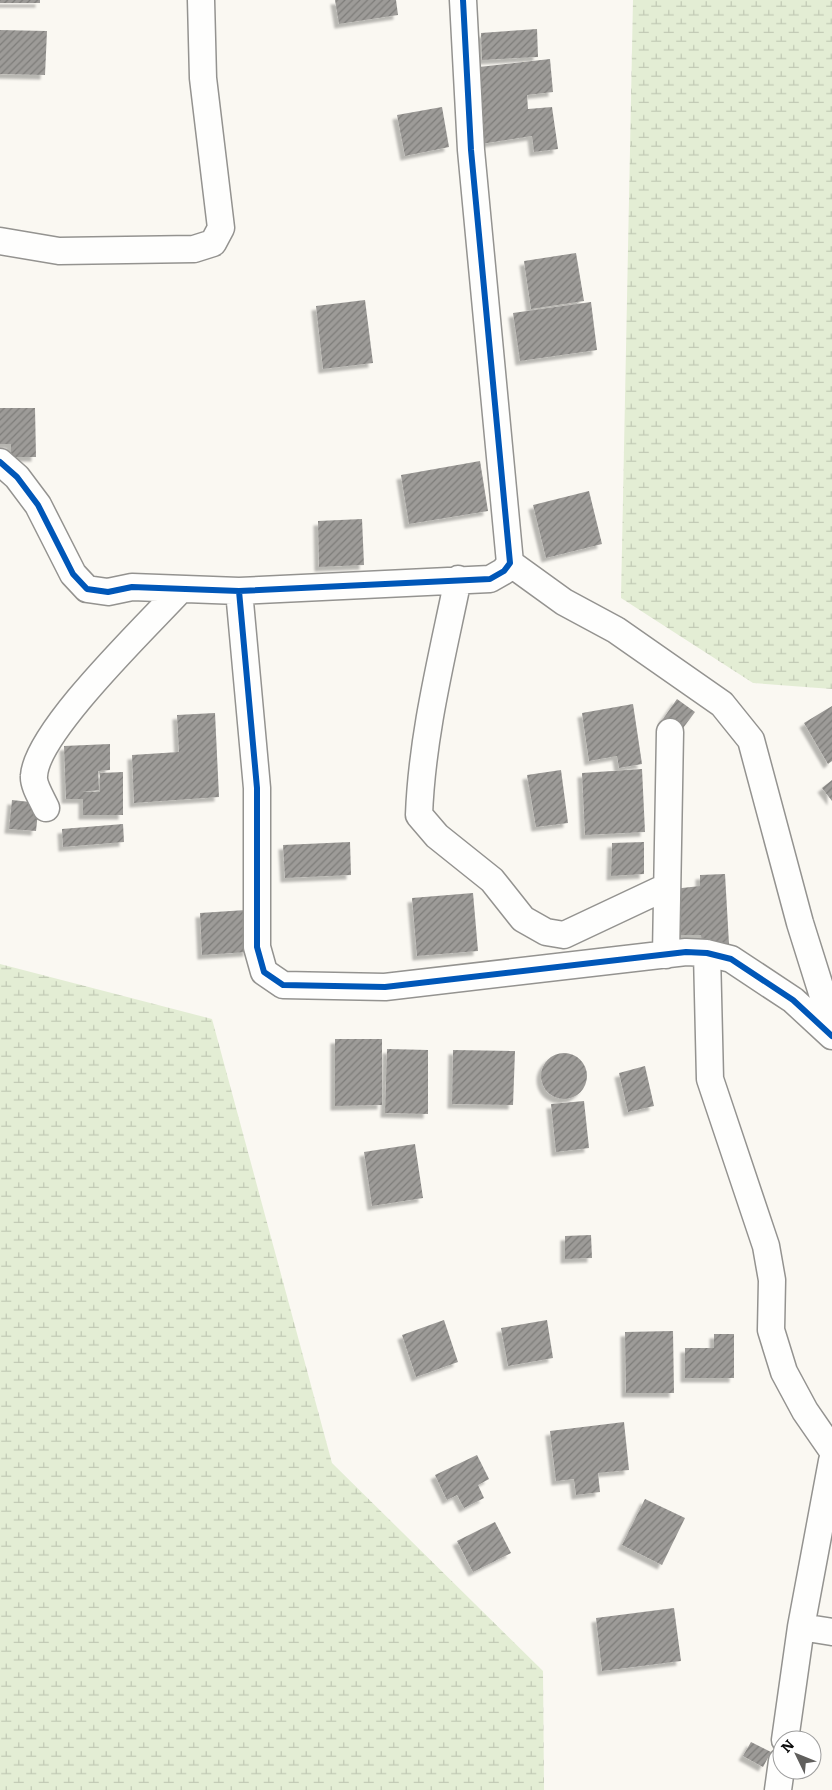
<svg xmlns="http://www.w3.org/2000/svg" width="832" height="1790" viewBox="0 0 832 1790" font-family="Literata,serif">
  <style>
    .wetland { fill: url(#wetland-marsh) }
    .building { fill: url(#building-hatch); filter: url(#shadow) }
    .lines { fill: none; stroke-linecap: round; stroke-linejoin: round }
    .street-casing { stroke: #949390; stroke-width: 29 }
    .street { stroke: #fefefd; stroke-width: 26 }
    .cycleway-casing { stroke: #fff; stroke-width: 9 }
    .cycleway { stroke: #0057b8; stroke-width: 6 }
  </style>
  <defs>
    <pattern id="wetland-marsh" width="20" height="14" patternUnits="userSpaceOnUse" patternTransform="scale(1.25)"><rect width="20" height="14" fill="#e3edd4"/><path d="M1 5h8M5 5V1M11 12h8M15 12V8" fill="none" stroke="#c2cab5"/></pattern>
    <pattern id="building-hatch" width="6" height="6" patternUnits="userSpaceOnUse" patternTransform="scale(1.25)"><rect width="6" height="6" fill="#9d9b98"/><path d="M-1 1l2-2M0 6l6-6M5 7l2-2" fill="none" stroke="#7e7d7a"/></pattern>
    <filter id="shadow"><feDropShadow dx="-4.5" dy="4.5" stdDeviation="1" flood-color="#0004"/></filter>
  </defs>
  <rect width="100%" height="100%" fill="#faf8f2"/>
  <!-- wetland -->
  <path class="wetland" d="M633 0H832V689L753 683 621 598Z
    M0 964 212 1019 332 1463 543 1671 544 1790H0Z"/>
  <!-- building -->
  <path class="building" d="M0 0H40V3H0Z
    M335 0H396L398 15 339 24Z
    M537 29 538 57 482 60 481 33Z
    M0 30 47 31 45 75 0 74Z
    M550 59 553 92 527 95 528 109 552 107 558 149 534 152 532 136 481 144 470 68Z
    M442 107 449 147 405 156 397 115Z
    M576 253 584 301 531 309 524 261Z
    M365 300 373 363 323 369 316 306Z
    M591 302 597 350 520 361 513 313Z
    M0 408H35L36 457H11V444H0Z
    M480 461 488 511 409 524 401 475Z
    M589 491 602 544 546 558 533 505Z
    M362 519 364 565 319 567 318 521Z
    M677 699 695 712 680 732 663 719Z
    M633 704 642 764 619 768 617 756 589 761 582 713Z
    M832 706V761L828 764 804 723Z
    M215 713 219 797 134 803 132 755 179 752 177 715Z
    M110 744V770L98 771 99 790 82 792H100V773L123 772V815H83V799H66L64 746Z
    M642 769 645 832 585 835 582 773Z
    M561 770 568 823 536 827 527 775Z
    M832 780V801L822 788Z
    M12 800 39 803 36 831 9 829Z
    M123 824 124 842 63 847 62 829Z
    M350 842 351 875 285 878 283 845Z
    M644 842V874L611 876 612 843Z
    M725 874 729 944 702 946 701 935H675L673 889 700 886V875Z
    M473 893 478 951 417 956 412 898Z
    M246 910 248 952 202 955 200 913Z
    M335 1039H382V1105L335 1106Z
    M387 1049 428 1050V1114L385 1113Z
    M453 1050 515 1051 513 1105 452 1104Z
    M541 1076a23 23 0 1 1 46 0a23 23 0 1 1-46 0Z
    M645 1066 654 1106 628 1112 619 1073Z
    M584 1101 589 1148 556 1152 551 1104Z
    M415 1144 423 1198 372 1206 364 1152Z
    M591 1235 592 1258 565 1259V1236Z
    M444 1320 458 1362 416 1377 402 1335Z
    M547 1320 553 1358 508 1366 501 1328Z
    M673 1331 674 1393H626L625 1332Z
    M714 1334H734V1378H685V1348H714Z
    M624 1422 629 1470 598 1473 600 1492 576 1495 574 1479 556 1481 550 1431Z
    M477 1455 489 1479 478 1485 484 1498 464 1508 457 1495 447 1500 435 1475Z
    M645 1499 685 1518 662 1565 622 1545Z
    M495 1522 511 1553 473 1572 457 1541Z
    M674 1608 681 1661 602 1671 596 1618Z
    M751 1742 771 1752 763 1767 743 1756Z"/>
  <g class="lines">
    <!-- street casing -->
    <g class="street-casing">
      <path id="street" d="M0 241 59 251 194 249 213 243 221 228 203 78 201 0
        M0 462 17 477 38 505 73 574 87 589 108 592 132 587 239 591 490 579 504 571 510 563 471 150 463 0
        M510 563 564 602 616 630 722 704 751 740 800 923 832 1025
        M458 579C442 657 422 735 419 815L437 836 492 880 523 919 546 932 564 935 666 887
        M239 591 257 788V947L264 972 283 985 385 987 686 952 707 953 731 959 793 1000 832 1036
        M46 808C42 799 33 785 34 776 36 732 147 626 180 590
        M707 953 710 1079 766 1246 772 1280 771 1330 784 1372 805 1411 832 1450
        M666 955 670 732
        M801 1627 832 1632
        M785 1740 801 1627 832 1461
        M778 1790 782 1761"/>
    </g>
    <!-- street -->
    <use href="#street" class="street"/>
    <!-- cycleway casing -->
    <g class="cycleway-casing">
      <path id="cycleway" d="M0 462 17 477 38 505 73 574 87 589 108 592 132 587 239 591 490 579 504 571 510 563 471 150 463 0
        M239 591 257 788V947L264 972 283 985 385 987 686 952 707 953 731 959 793 1000 832 1036"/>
    </g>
    <!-- cycleway -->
    <use href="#cycleway" class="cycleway"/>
  </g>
  <!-- north arrow -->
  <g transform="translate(797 1755) rotate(313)"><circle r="24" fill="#ffffff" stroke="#9e9e9e"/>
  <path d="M0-4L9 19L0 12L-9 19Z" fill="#605f5d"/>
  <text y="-8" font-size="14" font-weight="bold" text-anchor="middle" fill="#0d0d0d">N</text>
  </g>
</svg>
